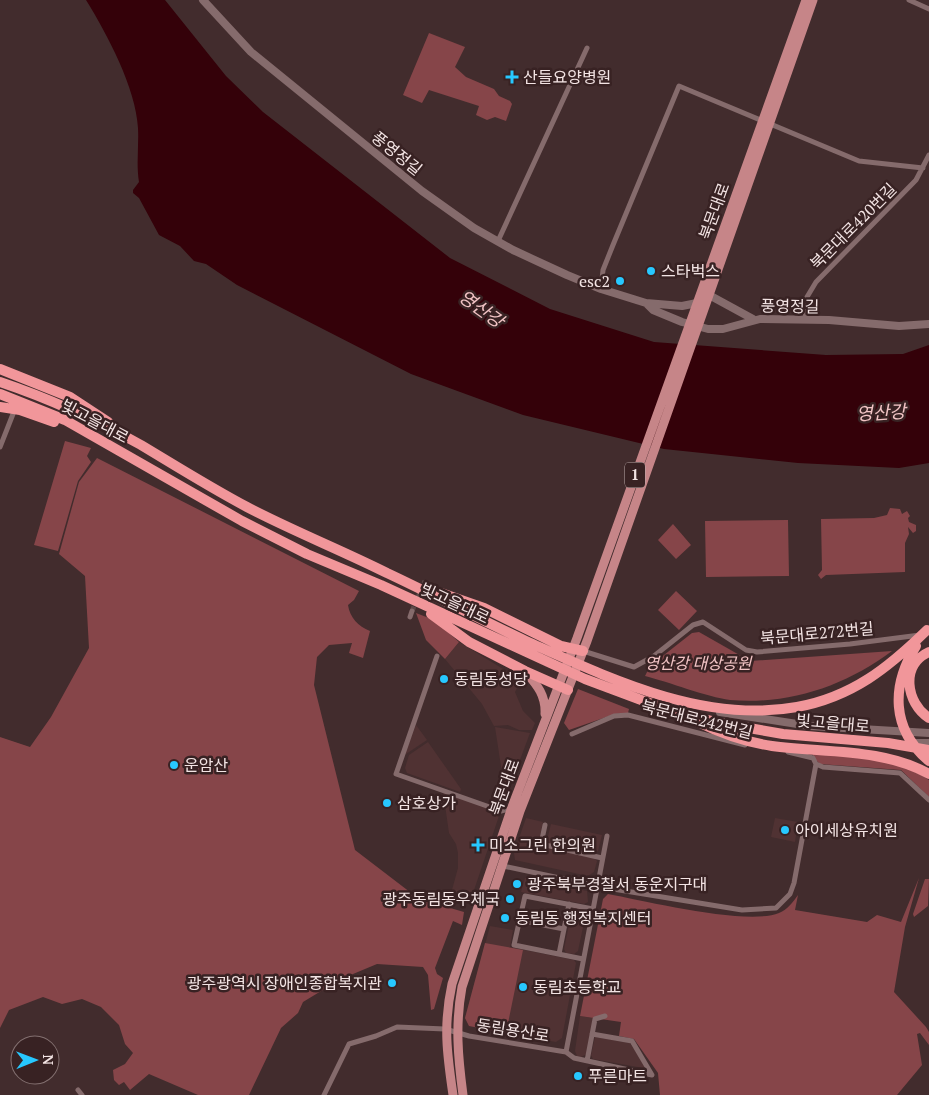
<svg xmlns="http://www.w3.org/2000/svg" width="929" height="1095" viewBox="0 0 929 1095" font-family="'PT Serif','Noto Sans KR',serif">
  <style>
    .built { fill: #503233 }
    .green { fill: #864549 }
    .water { fill: #340109 }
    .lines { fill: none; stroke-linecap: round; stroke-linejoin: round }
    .street-tunnel { stroke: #5d4848; stroke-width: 5; stroke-dasharray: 5 2.5; stroke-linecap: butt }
    .street { stroke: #856b6c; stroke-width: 5 }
    .secondary { stroke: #856b6c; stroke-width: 8 }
    .primary { stroke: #c68588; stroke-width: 9 }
    .highway { stroke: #f1969a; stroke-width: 10 }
    .poi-dot { fill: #27c8ff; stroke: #382223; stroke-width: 2 }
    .labels { text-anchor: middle; stroke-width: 5; stroke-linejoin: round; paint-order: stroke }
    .shield { fill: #382223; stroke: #baa; stroke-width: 1 }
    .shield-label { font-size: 15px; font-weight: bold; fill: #f3e4e4 }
    .poi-label { font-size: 16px; fill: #f3e4e4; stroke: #382223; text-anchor: start }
    .street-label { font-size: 16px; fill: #f3e4e4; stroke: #382223 }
    .park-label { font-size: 16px; font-style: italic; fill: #f2c4c5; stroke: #382223 }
    .water-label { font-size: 18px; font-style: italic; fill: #f2c4c5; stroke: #382223 }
  </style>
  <rect width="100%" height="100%" fill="#422c2d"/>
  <!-- built -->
  <path class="built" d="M459 642 521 680 515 692 523 711 535 723 532 730H519L508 725 494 726 482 704 445 659Z
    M416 725 427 740 406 754 405 753Z
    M495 727 530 733 508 792 502 773Z
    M428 742 461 789 460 792 407 773 405 768 409 755Z
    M443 791 500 813 471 899 452 890 458 868V853L456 844 449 833Z
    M526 818 543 822 538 846 594 858 597 861 594 872 588 876 515 860 514 853Z
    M775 818 798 822 795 842 771 837Z
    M551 824 602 835 598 851 594 853 550 844 547 840Z
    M525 878 587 891 588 902 584 904 521 892Z
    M575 907 584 909 586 913 578 951 574 954 566 953 564 949 572 910Z
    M490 926 513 930 510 947 574 960 576 963 562 1038 556 1042 469 1026 465 1018Z
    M580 1016 593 1018 587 1054 581 1057 577 1056 575 1051Z
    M595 1037 630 1043 645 1066 643 1068 593 1059 591 1055Z"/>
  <!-- green -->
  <path class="green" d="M429 33 465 47 455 67 466 77 494 89 499 96 510 101 512 104 506 121 495 117 487 120 476 115 479 106 429 90 422 103 403 95Z
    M65 441 91 448 87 456 91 462 78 481 58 551 34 545Z
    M97 458 359 591 354 600 348 605C350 618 358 626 370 631L363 658 349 653 352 643 329 645 317 657 314 685 355 850 419 899 464 912 462 925 453 921 435 968 437 974 443 978 434 1009 431 1010 428 975 423 967 377 964 341 979 303 1002 298 1013 281 1028 249 1095H198L149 1074 130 1090 124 1082 119 1085 114 1080 113 1070 125 1064 133 1053 125 1044 119 1025 101 1007 82 999 62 1004 43 997 9 1010 0 1028V737L30 747 51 717 89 648 85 576 59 554 79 482Z
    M890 508 900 509 902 514 907 511 910 516 908 518 909 522 916 525V531L913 533 908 527 909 534 905 543V572L826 575 821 579 818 575 822 570 821 519 874 518 887 515Z
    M788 520 789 576 706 577 705 521Z
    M673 524 691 545 676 559 658 540Z
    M676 591 697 611 679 630 658 610Z
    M416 613 434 620 459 642 445 659 426 640Z
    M699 632 750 661 892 651C845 686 790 705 730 700 707 697 669 682 645 676L650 666 692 633Z
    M578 689 629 709 628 713 615 714 569 730 564 723Z
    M813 753C854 758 894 757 929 780V797L901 770 820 764 813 757Z
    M919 878 905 927 894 992 926 1027 929 1032V1045L920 1033 917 1034 922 1065 897 1095H660L658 1073 634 1039 619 1036 621 1022 580 1016 603 899 608 894C646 901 747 926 779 913 788 909 792 903 798 895L795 910 867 922 877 915 901 922Z
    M925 879H929L928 906 914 917 913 914Z
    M485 943 523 950 506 1033 469 1026 465 1018Z"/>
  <!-- water -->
  <path class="water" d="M86 0H165L226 76 263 112 450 258 550 309 654 342 826 355 903 354 929 345V463L899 468 798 463 664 449 523 415 411 374 237 285 206 264 194 261 180 246 159 235 139 198 133 193V190L139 182C136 164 139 146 138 128 136 88 107 34 86 0Z"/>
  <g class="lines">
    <!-- street-tunnel -->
    <path class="street-tunnel" d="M412 611 425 581"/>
    <!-- street -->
    <path class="street" d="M909 0 929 9
      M498 241 587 48
      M601 289 603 270 613 245 679 86 859 161 923 168
      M805 320 807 297 816 282 916 180 929 155
      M0 447 13 414
      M410 617 412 611
      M583 651 634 667 654 656 693 625 703 622 746 650 757 652 850 644 920 635
      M437 656 396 774 501 811 513 808
      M572 734 614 716 628 715 745 745
      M816 764 823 767 900 773 929 800
      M545 825 541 844 602 858
      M503 866 607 888 742 910 776 908 790 894 794 883 816 764 813 758 788 752
      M518 920 564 929
      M559 954 569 904
      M583 959 514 945 525 896 593 909
      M566 1052 607 836
      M587 1061 595 1019 605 1016
      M78 1090 82 1095
      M324 1095 349 1044 376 1036 397 1027 445 1029 469 1036 566 1052 574 1058 652 1075 632 1041 592 1034"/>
    <!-- secondary -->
    <path class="secondary" d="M203 0 251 52 422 191 474 228 513 250 567 275 601 289 646 303 653 310 682 322 708 329H723L760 319 829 320 899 326 929 324
      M709 295 753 319
      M646 303 682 306 697 303
      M720 712 810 726 929 733
      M910 743H929"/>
    <!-- primary -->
    <path class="primary" d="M525 671C537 685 546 695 545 714
      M453 1095C447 1054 443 1025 452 984L512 807 577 638 806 0
      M463 1095C458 1057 455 1025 462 987L520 811 587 641 813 0"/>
    <!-- highway -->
    <path class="highway" d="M0 369 70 397 108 422
      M0 382C48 398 96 420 141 445 176 466 211 488 247 507 293 531 341 550 387 573 434 595 479 619 526 641 609 678 703 724 797 707 852 697 888 668 927 630
      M0 394 65 420 242 521 307 554 381 585 585 679 676 713 720 723 783 734 888 743 929 750
      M0 407 20 410 54 422
      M441 593 484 608 561 646 583 651
      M431 614 469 642 525 671 568 690
      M916 646C891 686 891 729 929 761
      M929 652C900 665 906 703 929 718
      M696 721C720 733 745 742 772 746 823 753 883 748 929 774"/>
  </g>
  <!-- markers -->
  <g class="poi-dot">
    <path d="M509.5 69.5h5v5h5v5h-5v5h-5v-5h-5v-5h5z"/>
    <circle cx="651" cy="271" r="5"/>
    <circle cx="620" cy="281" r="5"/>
    <circle cx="444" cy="679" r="5"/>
    <circle cx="174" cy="765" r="5"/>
    <circle cx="387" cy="803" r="5"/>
    <circle cx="785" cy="830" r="5"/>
    <path d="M475.5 837.5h5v5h5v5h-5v5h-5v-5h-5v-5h5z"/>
    <circle cx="517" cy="884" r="5"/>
    <circle cx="510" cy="899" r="5"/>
    <circle cx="505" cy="918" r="5"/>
    <circle cx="392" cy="983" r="5"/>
    <circle cx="523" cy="987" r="5"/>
    <circle cx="578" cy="1076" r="5"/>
  </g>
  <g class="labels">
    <!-- shield labels -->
    <rect class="shield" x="625" y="462.5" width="20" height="25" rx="4"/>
    <g class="shield-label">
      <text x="635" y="480">1</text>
    </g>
    <!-- poi labels -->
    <g class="poi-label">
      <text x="523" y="83">산들요양병원</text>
      <text x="661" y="277">스타벅스</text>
      <text x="610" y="287" text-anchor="end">esc2</text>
      <text x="454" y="685">동림동성당</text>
      <text x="184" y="771">운암산</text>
      <text x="397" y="809">삼호상가</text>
      <text x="795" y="836">아이세상유치원</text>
      <text x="489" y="851">미소그린 한의원</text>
      <text x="527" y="890">광주북부경찰서 동운지구대</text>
      <text x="500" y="905" text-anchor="end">광주동림동우체국</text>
      <text x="515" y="924">동림동 행정복지센터</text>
      <text x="382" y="989" text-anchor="end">광주광역시 장애인종합복지관</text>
      <text x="533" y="993">동림초등학교</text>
      <text x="588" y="1082">푸른마트</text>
    </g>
    <!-- street labels -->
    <g class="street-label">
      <text transform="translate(397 153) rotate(39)" y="6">풍영정길</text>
      <text transform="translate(714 211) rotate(-70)" y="6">북문대로</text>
      <text transform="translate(853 226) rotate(-45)" y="6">북문대로420번길</text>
      <text transform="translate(790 306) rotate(1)" y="6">풍영정길</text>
      <text transform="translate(95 421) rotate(28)" y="6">빛고을대로</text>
      <text transform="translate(455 603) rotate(25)" y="6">빛고을대로</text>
      <text transform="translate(817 633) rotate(-5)" y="6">북문대로272번길</text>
      <text transform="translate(697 719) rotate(14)" y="6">북문대로242번길</text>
      <text transform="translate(833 723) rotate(5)" y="6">빛고을대로</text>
      <text transform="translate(504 787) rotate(-70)" y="6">북문대로</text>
      <text transform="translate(513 1030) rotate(9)" y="6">동림용산로</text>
    </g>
    <!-- park labels -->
    <g class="park-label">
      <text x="698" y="669">영산강 대상공원</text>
    </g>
    <!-- water labels -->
    <g class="water-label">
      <text transform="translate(481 309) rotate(36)" y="6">영산강</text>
      <text transform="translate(881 413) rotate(-3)" y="6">영산강</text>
    </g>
  </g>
  <!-- north arrow -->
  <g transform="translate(35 1060) rotate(89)"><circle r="24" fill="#382223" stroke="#837070"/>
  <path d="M0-4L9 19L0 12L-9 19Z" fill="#27c8ff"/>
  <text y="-8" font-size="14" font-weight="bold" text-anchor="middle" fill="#f3e4e4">N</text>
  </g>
</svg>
